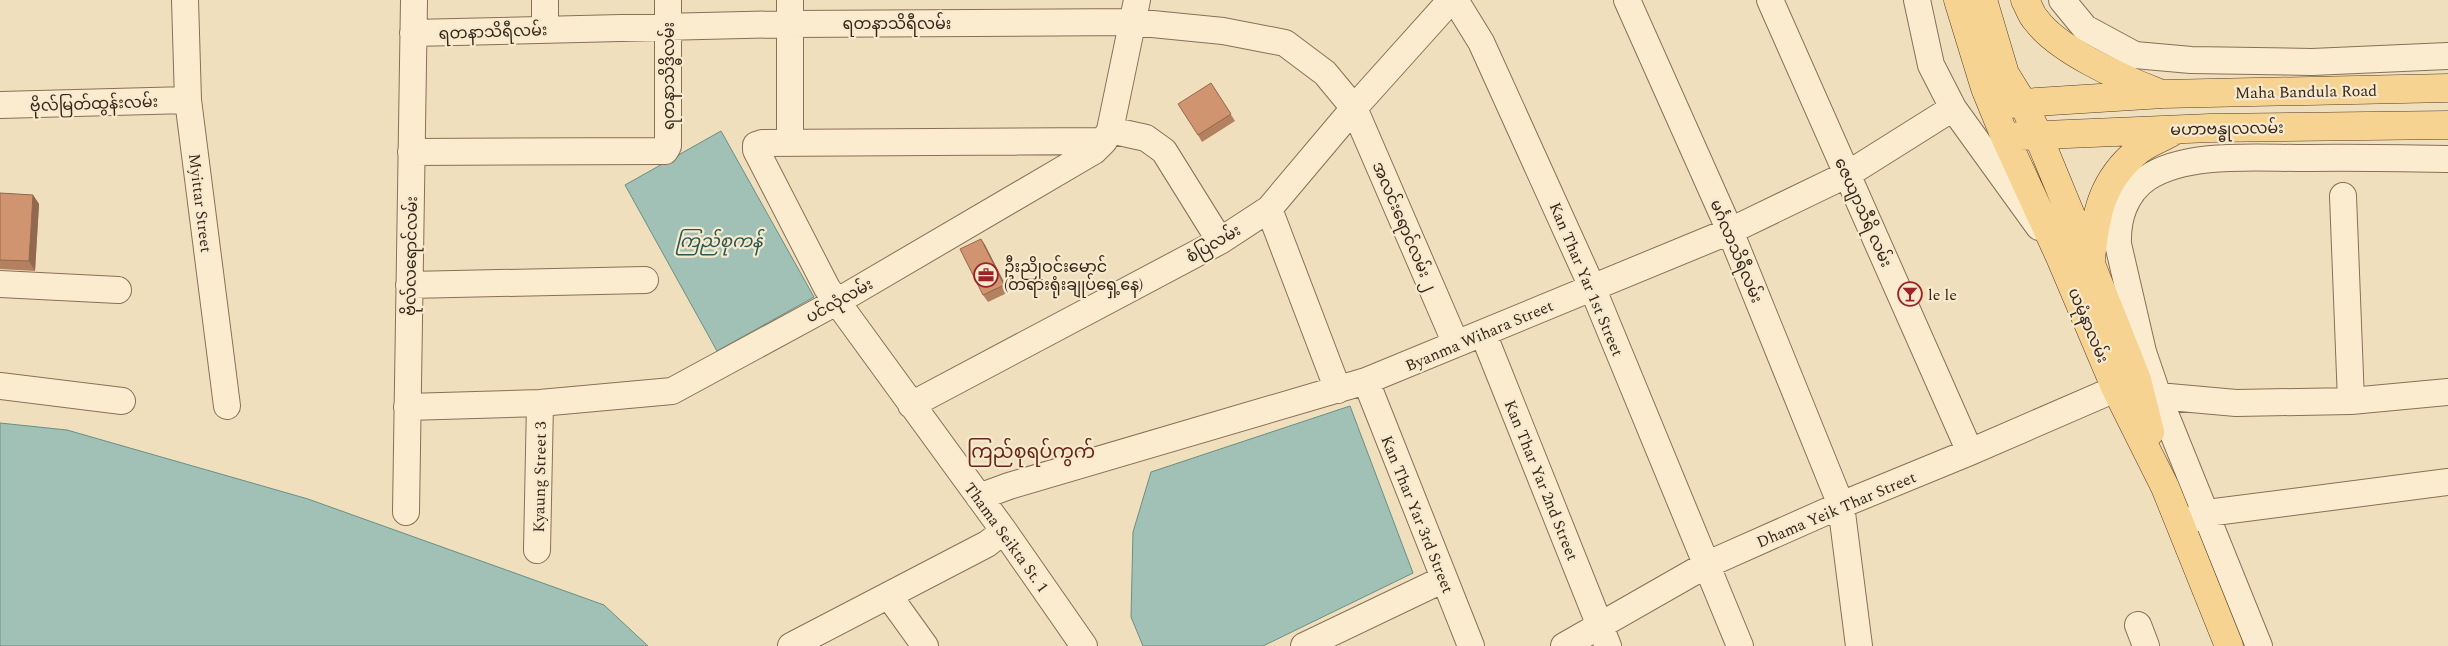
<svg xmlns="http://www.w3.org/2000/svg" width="2448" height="646" viewBox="0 0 2448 646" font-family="Spectral,'Noto Sans Myanmar',serif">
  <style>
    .water { fill: #a1c1b6; stroke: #688f84 }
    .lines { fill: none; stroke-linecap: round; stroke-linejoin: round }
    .minor-casing { stroke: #896f55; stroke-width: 28 }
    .major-casing { stroke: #563d2a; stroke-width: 29 }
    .minor { stroke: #fbecd0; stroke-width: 26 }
    .major { stroke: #f6d391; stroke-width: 28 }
    .wall { fill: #b38060 }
    .shaded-wall { fill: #92684e }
    .building { fill: #d09570; stroke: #92684e }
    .labels { text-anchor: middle; stroke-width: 4.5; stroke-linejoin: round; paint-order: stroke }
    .street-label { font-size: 16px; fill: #37271b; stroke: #f7e9cd }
    .poi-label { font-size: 16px; fill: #37271b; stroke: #f7e9cd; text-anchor: start }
    .water-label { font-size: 18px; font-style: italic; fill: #295853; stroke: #f7e9cd }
    .quarter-label { font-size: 19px; fill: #662518; stroke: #f7e9cd }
  </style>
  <rect width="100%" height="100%" fill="#f0dfbd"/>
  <!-- water -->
  <path class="water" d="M721 131 814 297 717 351 625 185Z
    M1350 406 1413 573 1263 646H1143L1131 617 1133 532 1151 472Z
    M0 423 67 430 308 499 604 605 648 646H0Z"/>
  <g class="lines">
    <!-- minor casing -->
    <g class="minor-casing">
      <path id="minor" d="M185 0 188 100 227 406
        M790 0V143
        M1455 0 1481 42 1592 287 1740 646
        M1627 0 1730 231 1841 505 1859 646
        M1770 0 1970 452
        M1917 0 1931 65 1953 108 2039 227
        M2062 0 2085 28 2135 55 2191 60 2312 62 2448 56
        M545 30V0
        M413 33 790 24 1132 22 1223 31 1285 43 1325 73 1354 108 1456 344
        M0 105 188 100
        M1110 130 1146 138 1164 151 1220 241
        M411 152 665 151 668 146V0
        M2343 196 2351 401
        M1269 209 1338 390
        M0 284 118 290
        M409 285 645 280
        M1483 333 1608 646
        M1366 381 1471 646
        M0 386 122 401
        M2158 396 2236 403 2351 401 2448 392
        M911 405 1220 241 1269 209 1354 108 1451 0
        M407 407 540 403 672 391 838 301 1094 151 1104 141 1110 130 1137 0
        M979 497 1009 486 1366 381 1730 231 1848 174 1953 108
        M406 512 414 0
        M2192 519 2207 513 2448 482
        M537 550 540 403
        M889 596 925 646
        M2138 625 2146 646
        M791 646 987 544 1004 531
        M1084 646 1004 531 827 288 756 150V145L762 143 1104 141
        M1304 646 1444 579
        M1564 646 1706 565 1841 505 1970 452 2136 380
        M2259 646 2158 396 2143 352 2118 244C2117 219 2125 193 2147 178 2186 152 2255 158 2300 158 2349 157 2399 158 2448 159"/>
    </g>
    <!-- major casing -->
    <g class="major-casing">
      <path id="major" d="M1958 0 1985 88 2005 137 2060 257 2116 389 2165 487 2229 646
        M1983 0 2005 74 2023 103 2037 133 2091 264 2137 380 2150 432
        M2025 0C2029 7 2031 15 2036 20 2058 50 2122 79 2157 92
        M2006 104 2163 94 2448 88
        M2019 136 2210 128 2448 125
        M2091 260C2095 216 2101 180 2139 150 2148 143 2162 138 2172 132"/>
    </g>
    <!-- minor -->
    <use href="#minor" class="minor"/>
    <!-- major -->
    <use href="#major" class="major"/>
  </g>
  <!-- wall -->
  <path class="wall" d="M1211 83 1235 121 1202 142 1198 135Z
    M0 193 33 195 39 204 35 271 0 269Z
    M981 239 985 245 1009 292 988 302 983 295Z"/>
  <!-- shaded-wall -->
  <path class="shaded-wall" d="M33 195 39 204 35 271 29 261Z
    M981 239 985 245 1009 292 1004 285Z"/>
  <!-- building -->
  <path class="building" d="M1211 83 1231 114 1198 135 1178 104Z
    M0 193 33 195 29 261 0 260Z
    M981 239 1004 285 983 295 960 249Z"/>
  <!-- icons -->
  <defs>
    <g id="office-ring" transform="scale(1.25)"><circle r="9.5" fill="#f7e9cd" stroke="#9b2227" stroke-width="1.5"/><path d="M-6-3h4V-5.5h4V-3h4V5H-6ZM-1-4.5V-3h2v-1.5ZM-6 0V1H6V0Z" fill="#9b2227"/></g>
    <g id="bar-ring" transform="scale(1.25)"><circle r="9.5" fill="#f7e9cd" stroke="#9b2227" stroke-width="1.5"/><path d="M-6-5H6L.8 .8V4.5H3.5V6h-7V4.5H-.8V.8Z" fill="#9b2227"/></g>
  </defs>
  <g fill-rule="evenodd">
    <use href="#office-ring" x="986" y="275"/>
    <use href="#bar-ring" x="1910" y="294"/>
  </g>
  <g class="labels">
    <!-- street labels -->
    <g class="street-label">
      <text x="897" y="29">ရတနာသိရီလမ်း</text>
      <text transform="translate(493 31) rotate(-2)" y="6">ရတနာသိရီလမ်း</text>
      <text transform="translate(668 76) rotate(-90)" y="6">ရတနာသိဒ္ဓိလမ်း</text>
      <text transform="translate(2306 91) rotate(-1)" y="6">Maha Bandula Road</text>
      <text transform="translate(94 103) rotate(-2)" y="6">ဗိုလ်မြတ်ထွန်းလမ်း</text>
      <text transform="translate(2227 128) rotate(-1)" y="6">မဟာဗန္ဓုလလမ်း</text>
      <text transform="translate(201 203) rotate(83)" y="6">Myittar Street</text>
      <text transform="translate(1864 212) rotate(66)" y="6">ဇေယျာသီရိ လမ်း</text>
      <text transform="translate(1405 226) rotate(67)" y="6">အလင်းရောင်လမ်း ၂</text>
      <text transform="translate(1213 243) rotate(-30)" y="6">စံပြလမ်း</text>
      <text transform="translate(1737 251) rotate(67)" y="6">မင်္ဂလာသိရီလမ်း</text>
      <text transform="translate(410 256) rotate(-89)" y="6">ဗိုလ်လရောင်လမ်း</text>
      <text transform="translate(1587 279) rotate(67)" y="6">Kan Thar Yar 1st Street</text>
      <text transform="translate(839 300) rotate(-29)" y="6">ပင်လုံလမ်း</text>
      <text transform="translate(2089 325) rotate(67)" y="6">ယမုံနာလမ်း</text>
      <text transform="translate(1479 335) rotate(-23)" y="6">Byanma Wihara Street</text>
      <text transform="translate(539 477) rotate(-89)" y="6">Kyaung Street 3</text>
      <text transform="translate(1542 480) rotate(68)" y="6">Kan Thar Yar 2nd Street</text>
      <text transform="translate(1836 509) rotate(-23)" y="6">Dhama Yeik Thar Street</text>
      <text transform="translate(1418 514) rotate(68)" y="6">Kan Thar Yar 3rd Street</text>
      <text transform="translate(1007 537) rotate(54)" y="6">Thama Seikta St. 1</text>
    </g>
    <!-- poi labels -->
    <g class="poi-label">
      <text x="1004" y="272">ဦးညိုဝင်းမောင်<tspan x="1004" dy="18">(တရားရုံးချုပ်ရှေ့နေ)</tspan></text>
      <text x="1928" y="300">le le</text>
    </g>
    <!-- water labels -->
    <g class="water-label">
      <text x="719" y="247">ကြည်စုကန်</text>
    </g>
    <!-- quarter labels -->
    <g class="quarter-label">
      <text x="1031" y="458">ကြည်စုရပ်ကွက်</text>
    </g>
  </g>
</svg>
